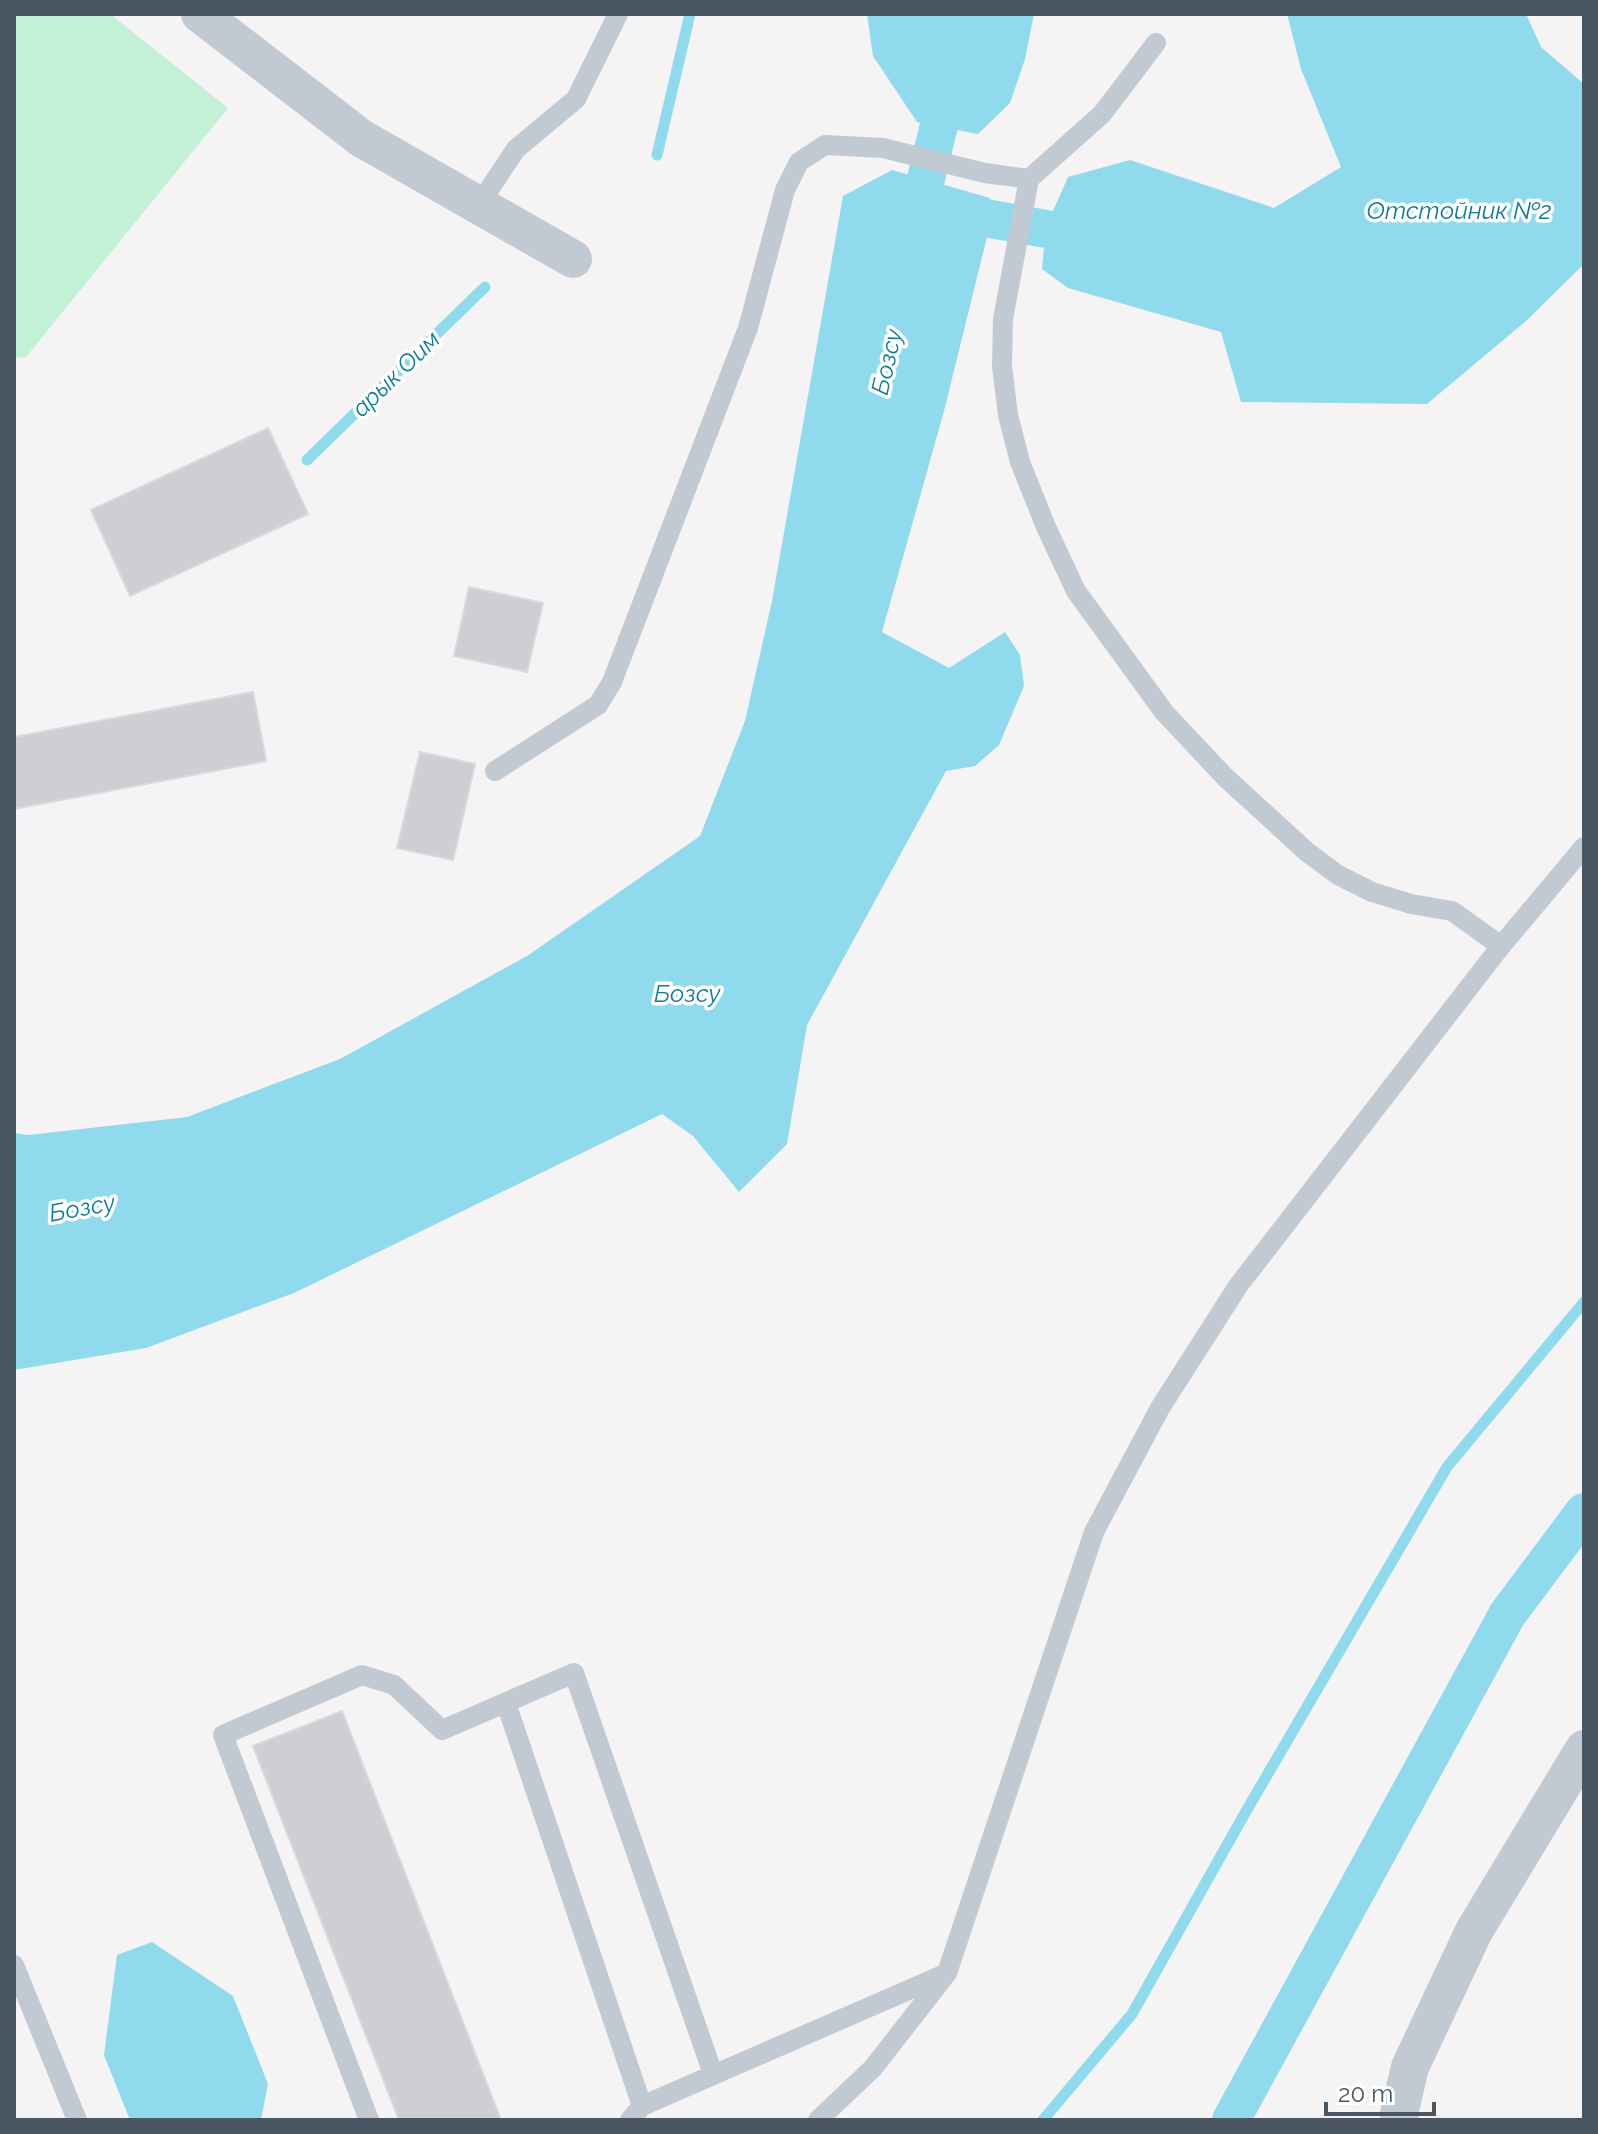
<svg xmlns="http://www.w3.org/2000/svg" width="1598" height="2134" viewBox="0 0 1598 2134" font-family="Raleway,sans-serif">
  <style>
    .green { fill: #c3f1d5 }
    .water { fill: #90daee }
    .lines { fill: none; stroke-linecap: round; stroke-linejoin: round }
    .stream { stroke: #90daee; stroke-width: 11 }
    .canal { stroke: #90daee; stroke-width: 38 }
    .building { fill: #cdcfd5; stroke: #d7d9de; stroke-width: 2 }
    .service { stroke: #c1cad2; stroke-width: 20 }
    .minor { stroke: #c1cad2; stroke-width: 38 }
    .labels { text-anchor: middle; stroke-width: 7; stroke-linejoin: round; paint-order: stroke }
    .water-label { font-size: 24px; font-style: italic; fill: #0c7c9b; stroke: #fff }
  </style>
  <rect width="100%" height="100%" fill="#f5f3f3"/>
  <!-- green -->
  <path class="green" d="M14 14H110L228 108 26 357 14 358Z"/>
  <!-- water -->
  <path class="water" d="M867 14H1034L1025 59 1010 103 978 134 917 122 873 56Z
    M1287 14H1526L1541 47 1584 84V264L1526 321 1427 404 1241 402 1221 332 1068 288 1042 269 1046 227 1068 177 1130 160 1274 208 1341 167 1301 69Z
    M892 170 990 198 987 237 944 411 882 632 949 668 1005 632 1020 655 1024 686 999 745 975 766 946 771 807 1025 787 1144 739 1192 693 1136 662 1114 294 1293 146 1348 14 1370V1133L29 1135 187 1117 340 1059 527 956 700 836 745 721 772 601 843 196Z
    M152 1942 233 1996 268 2084 261 2120H130L104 2055 117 1955Z"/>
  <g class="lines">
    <!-- stream -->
    <path class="stream" d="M657 155 690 14
      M307 460 485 287
      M1043 2120 1132 2014 1245 1813 1447 1467 1584 1302"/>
    <!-- canal -->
    <path class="canal" d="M914 228 966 14
      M941 231 963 214 1096 238
      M1231 2120 1507 1615 1584 1512"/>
  </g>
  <!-- building -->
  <path class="building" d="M268 428 308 514 130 596 91 510Z
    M469 587 543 603 527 672 454 656Z
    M253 692 266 761 14 809V737Z
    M420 752 475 764 453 860 397 848Z
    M342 1711 501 2120H399L253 1746Z"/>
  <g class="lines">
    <!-- service -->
    <path class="service" d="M1156 43 1102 114 1029 179 1003 319 1002 366 1008 415 1020 462 1046 527 1076 591 1164 712 1225 777 1307 852 1338 875 1372 892 1411 904 1452 911 1501 946
      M478 206 516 149 576 99 618 14
      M495 771 598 705 612 682 748 328 785 190 799 162 825 145 883 148 985 173 1029 179
      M506 1703 642 2106
      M14 1965 77 2120
      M369 2120 223 1735 362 1675 394 1685 442 1730 574 1673 713 2074
      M630 2120 642 2106 943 1975
      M818 2120 873 2068 947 1973 1094 1532 1160 1408 1238 1286 1501 946 1584 847"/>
    <!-- minor -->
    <path class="minor" d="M200 14 361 138 573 259
      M1400 2120 1399 2114 1410 2067 1474 1931 1584 1749"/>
  </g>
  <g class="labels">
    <!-- water labels -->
    <g class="water-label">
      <text x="1459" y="219">Отстойник №2</text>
      <text transform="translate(887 362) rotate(-77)" y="8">Бозсу</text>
      <text transform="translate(396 374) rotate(-44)" y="8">арык Оим</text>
      <text x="687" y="1002">Бозсу</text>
      <text transform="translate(82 1208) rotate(-10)" y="8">Бозсу</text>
    </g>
  </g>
  <!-- border -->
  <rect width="1598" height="2134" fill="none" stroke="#4a5661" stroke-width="32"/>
  <!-- scale -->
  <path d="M1326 2102v12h108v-12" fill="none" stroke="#4a5661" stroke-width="4"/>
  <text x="1338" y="2102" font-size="24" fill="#4a5661" stroke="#ffffff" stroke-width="6" paint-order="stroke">20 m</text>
</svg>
